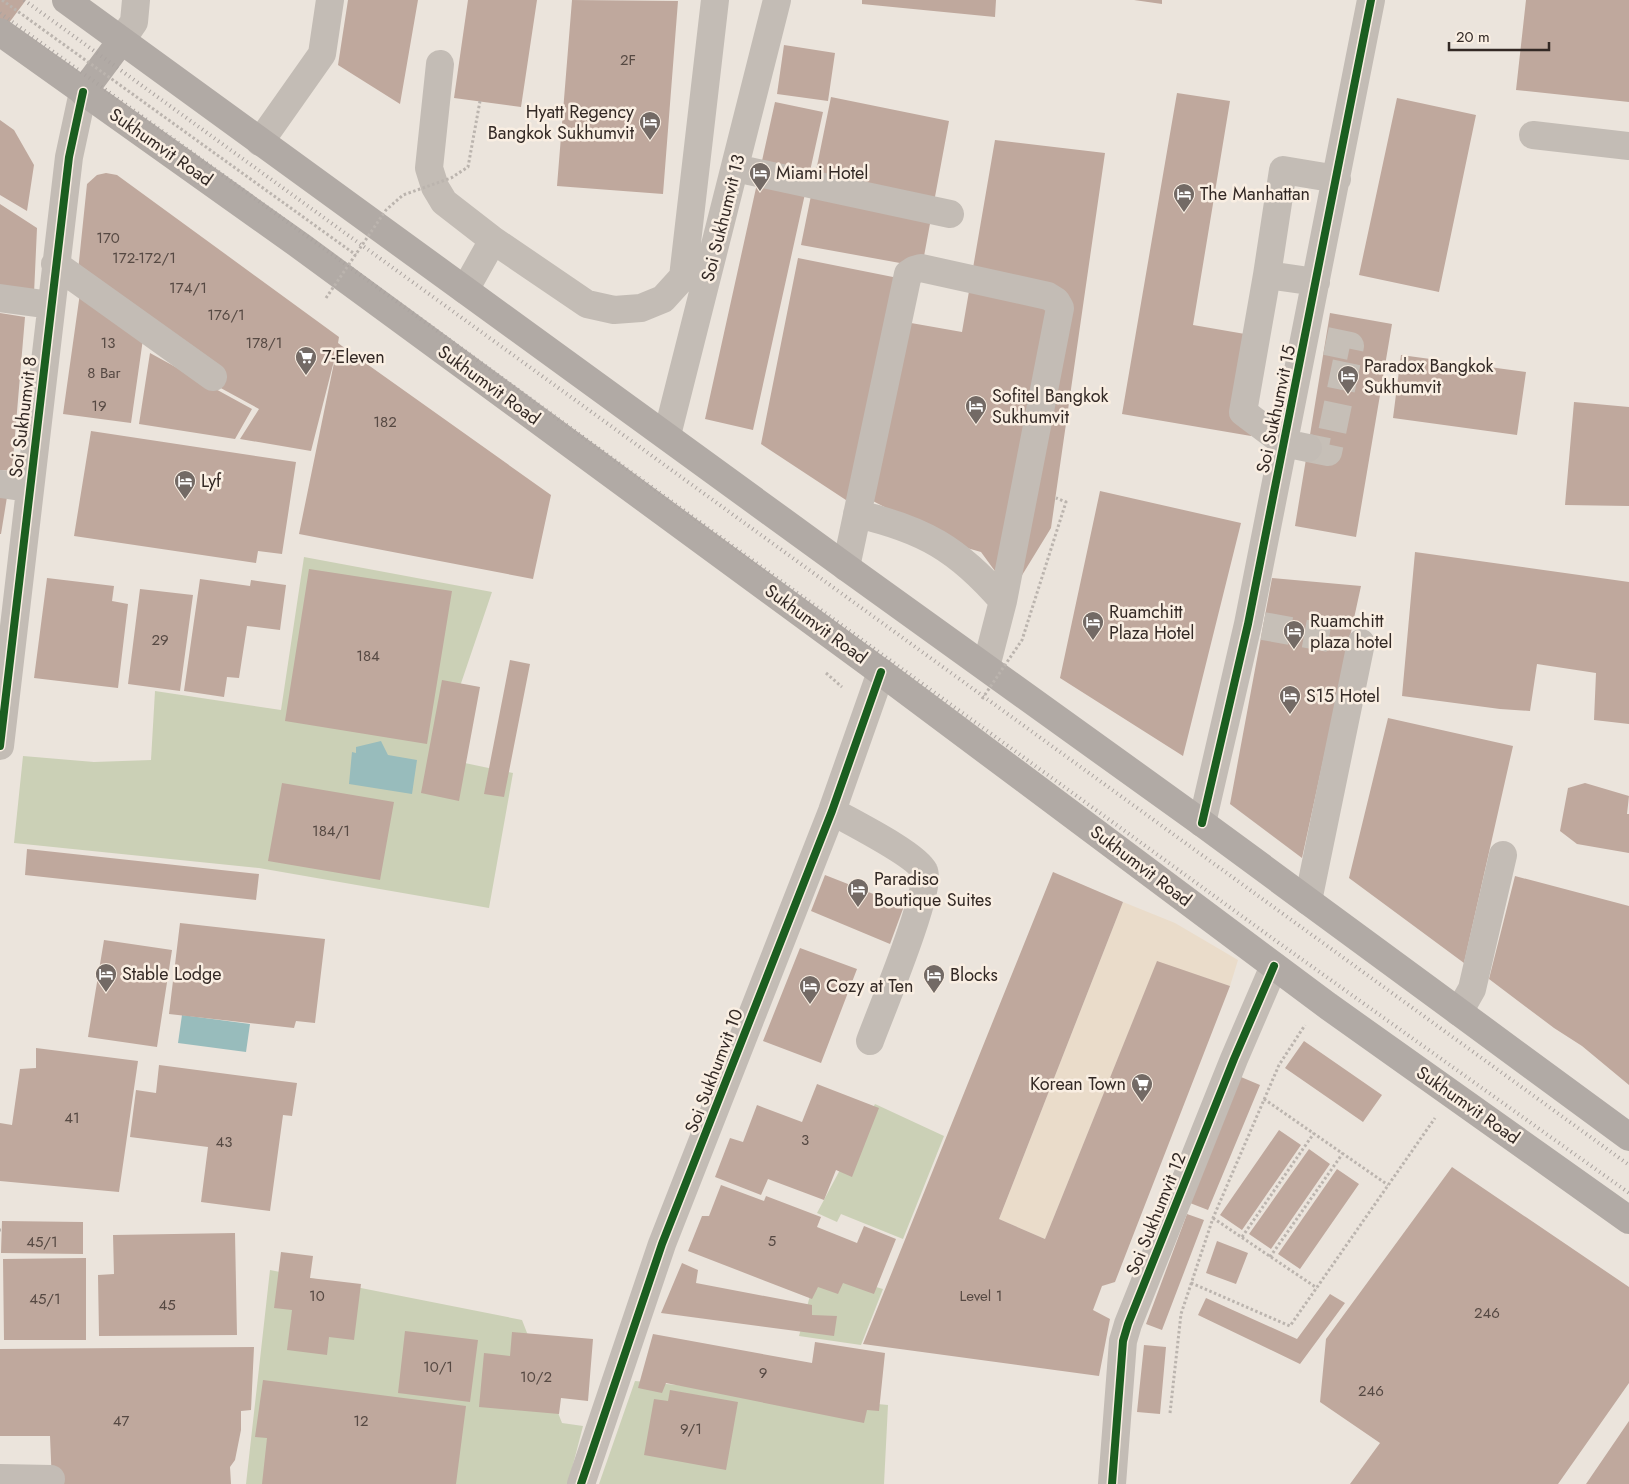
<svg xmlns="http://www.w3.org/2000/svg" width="1629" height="1484" viewBox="0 0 1629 1484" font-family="Jost,sans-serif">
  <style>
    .green { fill: #cbd0b6 }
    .plaza { fill: #eadcca }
    .water { fill: #98bcbc }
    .building { fill: #bfa89d }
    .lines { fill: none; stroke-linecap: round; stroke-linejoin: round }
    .minor-tunnel { stroke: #c6bfb7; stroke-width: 28; stroke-dasharray: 28 14; stroke-linecap: butt }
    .path { stroke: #bbb4ae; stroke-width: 3; stroke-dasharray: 2.5 2.5; stroke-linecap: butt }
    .minor { stroke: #c3bcb5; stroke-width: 28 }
    .major { stroke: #b1aaa5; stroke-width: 28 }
    .rail { stroke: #aba4a0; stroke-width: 4; stroke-dasharray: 1 4; stroke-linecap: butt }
    .path-bridge { stroke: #bbb4ae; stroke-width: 3; stroke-dasharray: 2.5 2.5; stroke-linecap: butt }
    .cycleway-casing { stroke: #f9eee2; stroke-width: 11 }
    .cycleway { stroke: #1b5e20; stroke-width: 8 }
    .labels { text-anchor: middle; stroke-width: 5; stroke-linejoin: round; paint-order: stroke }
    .number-label { font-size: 15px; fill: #564943 }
    .poi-label { font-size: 18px; fill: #332925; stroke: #f9eee2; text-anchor: start }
    .street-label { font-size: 18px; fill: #332925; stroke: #f9eee2 }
  </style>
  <rect width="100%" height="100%" fill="#ebe4dc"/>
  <!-- green -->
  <path class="green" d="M304 557 492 592 436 757 513 773 489 908 259 868 14 843 23 756 94 762 151 760 155 691 281 710Z
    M875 1104 944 1136 903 1239 841 1214 837 1222 817 1213Z
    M270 1270 522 1320 562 1423 583 1426 568 1484H246Z
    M817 1270 883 1289 861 1345 799 1336Z
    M635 1381 888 1405 884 1484H599Z"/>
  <!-- plaza -->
  <path class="plaza" d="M1123 902 1175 923 1238 960 1230 986 1157 962 1045 1239 999 1219Z"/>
  <!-- water -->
  <path class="water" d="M381 741 388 755 417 760 412 794 349 784 352 752 356 753V747Z
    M182 1015 250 1024 246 1052 178 1043Z"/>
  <!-- building -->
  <path class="building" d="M0 0H26L0 35Z
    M348 0H418L400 104 338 65Z
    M468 0H537L521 107 454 98Z
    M572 0 678 1 663 194 557 186Z
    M862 0H996L995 17 862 4Z
    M1134 0H1162V4Z
    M1526 0H1629V102L1516 90Z
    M784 45 835 53 828 101 777 94Z
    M1177 93 1230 101 1193 325 1268 338 1251 436 1122 414Z
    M831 97 949 121 922 267 801 245Z
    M1397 98 1476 115 1439 292 1359 275Z
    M775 102 823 112 753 430 705 419Z
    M0 120 14 130 34 165 27 211 0 195Z
    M995 140 1105 153 1051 528 1011 593 981 552 960 546 869 499 911 323 962 332Z
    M106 173 117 175 339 337 338 343 350 352 551 495 533 579 299 534 336 353 311 451 240 439 259 409 217 386 226 375 78 271 87 184 97 175Z
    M0 204 37 228 34 294 0 290Z
    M798 258 898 278 852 504 761 444Z
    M80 293 144 332 131 423 63 414Z
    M0 313 25 317 12 471 0 470Z
    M1330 313 1392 324 1356 537 1295 526Z
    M150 353 252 409 235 439 139 424Z
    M1401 355 1526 372 1517 435 1393 418Z
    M1574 402 1629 407V506L1565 505Z
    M91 431 296 462 282 554 258 551 256 563 74 536Z
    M1100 491 1241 523 1183 756 1060 678Z
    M0 496 7 497 1 534H0Z
    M1415 552 1629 582V724L1594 720 1596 673 1537 664 1530 711 1500 709 1402 696Z
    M309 569 452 591 427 744 285 721Z
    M47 578 114 586 112 601 128 604 118 688 34 678Z
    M1272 578 1361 586 1302 858 1230 804Z
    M200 579 250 586 251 580 286 585 280 630 247 626 239 678 227 677 224 697 184 691Z
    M140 589 193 595 180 691 128 684Z
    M510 660 530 664 504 797 484 794Z
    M442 680 480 687 459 801 421 793Z
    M1388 718 1513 746 1464 963 1349 878Z
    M282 783 394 802 380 880 268 861Z
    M1585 783 1629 796 1627 814H1629V853L1577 844 1560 831 1568 788Z
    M27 849 259 874 256 900 25 875Z
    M1053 872 1123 902 999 1219 1045 1239 1157 961 1230 986 1115 1282 1102 1286 1093 1310 1110 1319 1099 1376 863 1344Z
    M825 875 904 906 890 944 811 911Z
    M1515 876 1629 906V1085L1582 1046 1554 1028 1489 979Z
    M180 923 325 939 315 1023 296 1021 294 1028 169 1014Z
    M104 940 172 950 157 1047 88 1037Z
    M800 948 857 969 821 1063 763 1041Z
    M1304 1041 1382 1095 1363 1122 1285 1068Z
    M36 1048 138 1061 119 1192 0 1181V1123L12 1125 20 1069 36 1068Z
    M159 1065 297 1083 292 1116 283 1115 270 1211 201 1202 208 1147 130 1137 136 1090 156 1093Z
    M1241 1077 1260 1085 1208 1210 1190 1203Z
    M817 1084 879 1108 852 1177 836 1170 824 1200 768 1179 761 1195 715 1177 730 1138 743 1142 757 1105 802 1122Z
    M1279 1130 1301 1145 1242 1230 1220 1215Z
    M1309 1149 1330 1164 1271 1249 1249 1234Z
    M1452 1167 1629 1287V1383L1558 1484H1350L1380 1443 1320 1402 1326 1339Z
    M1337 1169 1359 1184 1300 1269 1278 1254Z
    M721 1185 764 1201 766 1196 821 1217 817 1227 857 1243 864 1226 896 1239 874 1294 843 1283 838 1294 818 1287 812 1299 688 1251 702 1216H709Z
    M1187 1214 1204 1220 1162 1330 1146 1324Z
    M2 1221 83 1222V1254L1 1253Z
    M235 1233 237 1335 99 1336 98 1275 114 1274 113 1235Z
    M1217 1241 1248 1253 1236 1284 1206 1273Z
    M281 1252 313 1256 310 1278 361 1284 354 1340 329 1337 327 1355 287 1350 292 1310 274 1308Z
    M86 1258V1340H4L3 1259Z
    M682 1263 698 1270 696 1283 812 1305V1315L837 1316 834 1336 661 1313Z
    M1330 1294 1345 1303 1300 1364 1198 1315 1206 1298 1297 1339Z
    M405 1331 478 1340 470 1402 398 1393Z
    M512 1332 593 1339 588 1401 561 1398 559 1414 479 1407 484 1353 510 1356Z
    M653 1334 812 1363 815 1342 885 1353 879 1411 867 1410 864 1423 666 1383 662 1393 638 1388Z
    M1144 1345 1166 1347 1160 1414 1137 1412Z
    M254 1347 251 1410 241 1411V1430L235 1460 230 1467 231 1484H52L50 1436H0V1349Z
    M263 1380 466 1406 456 1484H262L267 1438 255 1437Z
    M670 1390 738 1402 726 1470 644 1455 654 1399 668 1401Z
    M1629 1421V1484H1586Z"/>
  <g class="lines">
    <!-- minor-tunnel -->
    <path class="minor-tunnel" d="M1308 448 1328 452 1350 346 1326 341
      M1263 626 1329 638"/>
    <!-- path -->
    <path class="path" d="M826 673 842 687
      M1264 1099 1388 1185
      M1213 1218 1317 1288
      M0 1230H1
      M1242 1237 1314 1133
      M1270 1257 1343 1153
      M1191 1283 1290 1326 1435 1118
      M1170 1413 1181 1314 1213 1218 1279 1065 1305 1025"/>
    <!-- minor -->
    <path class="minor" d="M121 41 134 22 136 0
      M440 64 429 168 435 187 444 202 493 240
      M1533 135 1629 146
      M260 142 322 54 330 0
      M735 168 950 214
      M55 264 213 377
      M1267 275 1243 412 1284 443 1308 448
      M1316 282 1267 275 1283 170 1337 179
      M465 290 493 240 587 304 614 310 641 308 663 299 683 277 715 0
      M0 298 51 305
      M667 435 777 0
      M0 484 30 488
      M857 514C923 529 958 549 1003 601
      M846 567 908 274 914 270 921 268 1048 296 1056 301 1060 308 1003 601 986 667
      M0 746 69 157 83 92
      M832 811C851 822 916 854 924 871 933 888 879 1016 870 1041
      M1202 823 1248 624 1371 0
      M1308 901 1361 643
      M1459 1012 1472 989 1503 855
      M0 1478 51 1479
      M581 1484 662 1244 832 811 881 672
      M1112 1484 1123 1341 1128 1324 1234 1059 1274 966"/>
    <!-- major -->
    <path class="major" d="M66 0 846 567 1202 823 1629 1137
      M0 32 302 247 881 672 1328 1006 1629 1220
      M83 92 121 41"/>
    <!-- rail -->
    <path class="rail" d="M24 0 1629 1165
      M0 13 1272 938 1629 1193"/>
    <!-- path-bridge -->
    <path class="path-bridge" d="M2 0 356 255
      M326 298 386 210 403 195 451 178 468 167 480 101
      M982 699 1022 640 1066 502 1056 498"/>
    <!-- cycleway casing -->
    <g class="cycleway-casing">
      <path id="cycleway" d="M0 746 69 157 83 92
        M1202 823 1248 624 1371 0
        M581 1484 662 1244 832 811 881 672
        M1112 1484 1123 1341 1128 1324 1234 1059 1274 966"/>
    </g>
    <!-- cycleway -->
    <use href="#cycleway" class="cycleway"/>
  </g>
  <!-- icons -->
  <defs>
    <g id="hotel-pin" transform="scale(1.125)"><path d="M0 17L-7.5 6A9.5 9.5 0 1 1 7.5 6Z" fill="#736a65" stroke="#f9eee2"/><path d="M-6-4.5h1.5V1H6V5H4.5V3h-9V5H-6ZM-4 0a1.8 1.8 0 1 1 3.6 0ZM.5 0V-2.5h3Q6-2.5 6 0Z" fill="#fff"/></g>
    <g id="supermarket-pin" transform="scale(1.125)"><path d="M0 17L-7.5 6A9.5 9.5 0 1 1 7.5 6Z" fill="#736a65" stroke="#f9eee2"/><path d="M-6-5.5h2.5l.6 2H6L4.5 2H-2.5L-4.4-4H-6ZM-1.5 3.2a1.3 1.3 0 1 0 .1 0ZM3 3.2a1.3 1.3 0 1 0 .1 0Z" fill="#fff"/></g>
  </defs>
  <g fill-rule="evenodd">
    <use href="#hotel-pin" x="650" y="122"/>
    <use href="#hotel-pin" x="760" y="173"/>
    <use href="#hotel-pin" x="1184" y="194"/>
    <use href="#supermarket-pin" x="306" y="357"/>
    <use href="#hotel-pin" x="1348" y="376"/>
    <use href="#hotel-pin" x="976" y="406"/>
    <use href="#hotel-pin" x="185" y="481"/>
    <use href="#hotel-pin" x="1093" y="622"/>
    <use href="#hotel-pin" x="1294" y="631"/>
    <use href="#hotel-pin" x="1290" y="696"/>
    <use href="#hotel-pin" x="858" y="889"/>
    <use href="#hotel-pin" x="106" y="974"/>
    <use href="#hotel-pin" x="934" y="975"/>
    <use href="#hotel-pin" x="810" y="986"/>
    <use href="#supermarket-pin" x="1142" y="1084"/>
  </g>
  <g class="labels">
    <!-- number labels -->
    <g class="number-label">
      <text x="628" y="65">2F</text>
      <text x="108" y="243">170</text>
      <text x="144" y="263">172-172/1</text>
      <text x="188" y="293">174/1</text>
      <text x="226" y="320">176/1</text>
      <text x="108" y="348">13</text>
      <text x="264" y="348">178/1</text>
      <text x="104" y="378">8 Bar</text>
      <text x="99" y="411">19</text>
      <text x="385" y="427">182</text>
      <text x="160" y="645">29</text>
      <text x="368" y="661">184</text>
      <text x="331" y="836">184/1</text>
      <text x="72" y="1123">41</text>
      <text x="805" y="1145">3</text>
      <text x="224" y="1147">43</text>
      <text x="772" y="1246">5</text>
      <text x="42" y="1247">45/1</text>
      <text x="317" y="1301">10</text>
      <text x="981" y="1301">Level 1</text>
      <text x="45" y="1304">45/1</text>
      <text x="167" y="1310">45</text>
      <text x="1487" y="1318">246</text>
      <text x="438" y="1372">10/1</text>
      <text x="763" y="1378">9</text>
      <text x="536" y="1382">10/2</text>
      <text x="1371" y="1396">246</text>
      <text x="121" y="1426">47</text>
      <text x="361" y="1426">12</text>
      <text x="691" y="1434">9/1</text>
    </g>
    <!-- poi labels -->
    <g class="poi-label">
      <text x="634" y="118" text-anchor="end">Hyatt Regency<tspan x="634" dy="21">Bangkok Sukhumvit</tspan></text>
      <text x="776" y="179">Miami Hotel</text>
      <text x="1200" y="200">The Manhattan</text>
      <text x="322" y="363">7-Eleven</text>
      <text x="1364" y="372">Paradox Bangkok<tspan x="1364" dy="21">Sukhumvit</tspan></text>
      <text x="992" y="402">Sofitel Bangkok<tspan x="992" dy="21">Sukhumvit</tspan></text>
      <text x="201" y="487">Lyf</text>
      <text x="1109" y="618">Ruamchitt<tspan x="1109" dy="21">Plaza Hotel</tspan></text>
      <text x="1310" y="627">Ruamchitt<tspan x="1310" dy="21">plaza hotel</tspan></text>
      <text x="1306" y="702">S15 Hotel</text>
      <text x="874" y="885">Paradiso<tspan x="874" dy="21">Boutique Suites</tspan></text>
      <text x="122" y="980">Stable Lodge</text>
      <text x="950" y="981">Blocks</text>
      <text x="826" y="992">Cozy at Ten</text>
      <text x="1126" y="1090" text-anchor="end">Korean Town</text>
    </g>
    <!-- street labels -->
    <g class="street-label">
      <text transform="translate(161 147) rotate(35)" y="6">Sukhumvit Road</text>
      <text transform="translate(723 218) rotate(-76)" y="6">Soi Sukhumvit 13</text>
      <text transform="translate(489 385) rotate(36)" y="6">Sukhumvit Road</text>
      <text transform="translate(1276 409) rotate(-78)" y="6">Soi Sukhumvit 15</text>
      <text transform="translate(23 417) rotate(-83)" y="6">Soi Sukhumvit 8</text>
      <text transform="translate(816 624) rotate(36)" y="6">Sukhumvit Road</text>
      <text transform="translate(1141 866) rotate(37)" y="6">Sukhumvit Road</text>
      <text transform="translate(714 1071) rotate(-69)" y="6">Soi Sukhumvit 10</text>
      <text transform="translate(1468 1105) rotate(35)" y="6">Sukhumvit Road</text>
      <text transform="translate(1156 1214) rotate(-68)" y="6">Soi Sukhumvit 12</text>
    </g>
  </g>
  <!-- scale -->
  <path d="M1449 42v8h100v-8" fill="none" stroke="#332925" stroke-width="2.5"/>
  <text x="1456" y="42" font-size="15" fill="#332925" stroke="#f9eee2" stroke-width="4" paint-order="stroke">20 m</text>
</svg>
